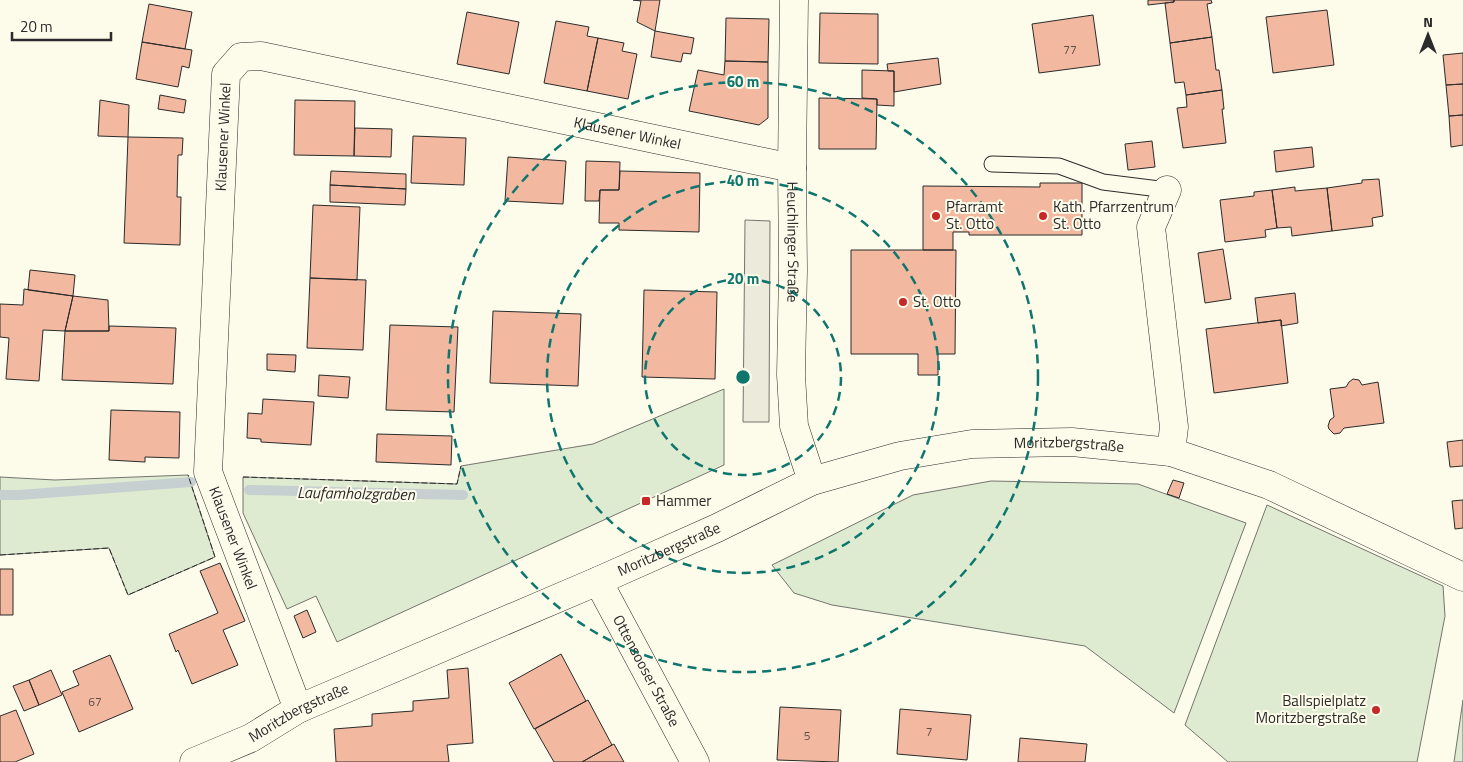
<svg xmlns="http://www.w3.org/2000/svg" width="1463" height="762" viewBox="0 0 1463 762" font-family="'Titillium Web',sans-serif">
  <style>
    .green { fill: #deebd1; stroke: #74746e }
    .parking { fill: #eceadb; stroke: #74746e }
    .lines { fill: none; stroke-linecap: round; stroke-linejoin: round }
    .stream { stroke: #c7d0d0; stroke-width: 10 }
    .building { fill: #f2b8a0; stroke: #2b2b2b }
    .lane-casing { stroke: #2b2b2b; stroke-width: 17 }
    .street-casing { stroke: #2b2b2b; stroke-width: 29 }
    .lane { stroke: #fdfbea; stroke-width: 15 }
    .street { stroke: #fdfbea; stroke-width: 28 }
    .fence { stroke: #2b2b2b; stroke-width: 1; stroke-dasharray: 6 2.5; stroke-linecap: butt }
    .ring { fill: none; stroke: #0f766e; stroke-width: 2.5; stroke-dasharray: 9 6 }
    .poi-dot { fill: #c62828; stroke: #fdfbea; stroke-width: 2 }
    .labels { text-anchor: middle; stroke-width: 4; stroke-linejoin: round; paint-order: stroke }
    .number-label { font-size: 12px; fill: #5d4e48 }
    .street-label { font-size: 15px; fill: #2b2b2b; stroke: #fdfbea }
    .poi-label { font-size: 15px; fill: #2b2b2b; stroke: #fdfbea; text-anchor: start }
    .water-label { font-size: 16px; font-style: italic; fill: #2b2b2b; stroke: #fdfbea }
    .centre { fill: #0f766e; stroke: #fdfbea; stroke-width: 2.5 }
    .ring-label { font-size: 15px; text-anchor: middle; font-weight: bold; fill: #0f766e; stroke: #fdfbea; stroke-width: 4; stroke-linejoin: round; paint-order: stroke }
  </style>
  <rect width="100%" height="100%" fill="#fdfbea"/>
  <!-- green -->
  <path class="green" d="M724 389V465L337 642 316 596 287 609 243 513V477L457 484 461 466 593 444Z
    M188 475 215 557 128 595 109 548 0 555V477L55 480Z
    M991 481 1138 484 1246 523 1174 713 1085 646 832 605 794 593 772 565 913 495Z
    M1267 505 1443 586 1445 616 1417 762H1228L1185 725Z
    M1463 700V762H1454Z"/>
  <!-- parking -->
  <path class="parking" d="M745 220 770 221 769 422H743Z"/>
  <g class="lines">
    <!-- stream -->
    <path class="stream" d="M249 490 463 495
      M0 495H19L191 482"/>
  </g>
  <!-- building -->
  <path class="building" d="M633 0H660L655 31 637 22 641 1Z
    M1148 0H1174V2L1148 5Z
    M1174 0H1211L1212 3 1207 4 1212 37 1170 43 1165 3 1174 2Z
    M149 4 192 12 185 49 142 42Z
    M1327 10 1334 65 1273 73 1266 17Z
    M467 12 519 22 509 74 457 64Z
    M820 13 878 14V64L819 63Z
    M1093 15 1100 65 1039 73 1032 24Z
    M726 18 769 19 768 62 725 61Z
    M556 21 589 27 587 36 598 38 587 91 544 83Z
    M655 31 694 38 691 54 683 53 681 62 651 57Z
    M1212 37 1216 70H1219L1222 90 1186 95 1184 82 1175 83 1170 43Z
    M598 38 624 43 622 51 637 54 628 99 587 91Z
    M142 42 192 50 189 68 182 66 178 87 136 79Z
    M1463 53V84L1446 85 1443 55Z
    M938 58 941 84 894 92V71H888L887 64Z
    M725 61 768 62V118L759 125 689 111 698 70 724 75Z
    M862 70 894 71V106L877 105V99L862 98Z
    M1463 84V115L1449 116 1446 85Z
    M1222 90 1224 109H1222L1226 143 1183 148 1177 108 1187 107 1186 95Z
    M160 95 186 100 184 113 158 109Z
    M819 98 877 99 876 149H819Z
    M100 100 129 105 128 137 98 136Z
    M295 100 355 101 354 156 294 155Z
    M1463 115V145L1451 147 1449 116Z
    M355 128 392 129 391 157 354 156Z
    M413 136 466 138 464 185 411 183Z
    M128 137 183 138 182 155H178L177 197H181L180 245 124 243Z
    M1152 141 1155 167 1128 170 1125 144Z
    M1312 147 1314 167 1276 172 1274 151Z
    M508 157 566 161 563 204 505 201Z
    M586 161 620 162 619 190H600L599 201H585Z
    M331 171 406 174V189L330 185Z
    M620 171 700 173 699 232 619 230V223H599L600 190H619Z
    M1379 179 1383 216 1372 218 1373 226 1332 231 1327 188 1362 183V180Z
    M1040 183H1082V235H969V232H953V250H923V186L1040 187Z
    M330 185 406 189 405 205 330 202Z
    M1295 187V191L1327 188 1332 231 1292 236 1291 227 1277 228 1272 190Z
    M1272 190 1277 228 1265 230 1266 237 1225 242 1220 200 1254 196V192Z
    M313 205 360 207 357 280 310 278Z
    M1223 249 1231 299 1205 303 1198 253Z
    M851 250H956L955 354H938V375H918V354H851Z
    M30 270 75 275 73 296 28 290Z
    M310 278 366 280 363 350 307 348Z
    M24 289 73 296 65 331 43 330 39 381 6 379 9 338 0 337V304L23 305Z
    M644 290 717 292 715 379 642 377Z
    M1295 293 1298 323 1281 326V320L1258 323 1255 298Z
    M73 296 108 300 109 331H65Z
    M493 311 581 314 578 386 490 383Z
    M1281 320 1288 383 1214 393 1206 329Z
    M390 325 458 327 454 412 386 410Z
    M109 326 176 328 173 384 62 380 65 331H109Z
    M267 354 296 355 295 372 267 370Z
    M319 375 350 377 348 398 318 396Z
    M1353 379 1359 380 1362 385 1378 382 1384 423 1344 428 1340 433 1334 434 1329 429 1328 426 1330 420 1334 417 1330 389 1346 387 1349 382Z
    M263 399 314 402 311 445 261 442V439L247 438 248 413 262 414Z
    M111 410 180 412 179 458 145 457V462L109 460Z
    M377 434 452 436 451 465 376 462Z
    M1463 440V466L1450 467 1447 442Z
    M1173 480 1184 483 1179 498 1167 494Z
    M1463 500V528L1455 529 1452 501Z
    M220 563 245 621 223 630 238 665 192 684 178 650 176 652 169 634 218 613 200 571Z
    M0 569H13V615H0Z
    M307 610 316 632 303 638 294 616Z
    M561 654 586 701 534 729 509 683Z
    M110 655 133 709 79 732 62 692 79 685 73 671Z
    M468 668 473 743 447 745 449 762H336L334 729 372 726V714L413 711V701L449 698 447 670Z
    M51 670 62 695 39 705 29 680Z
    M29 680 39 705 24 711 13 686Z
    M588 700 612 745 582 762H554L535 729Z
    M780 707 841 710 838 762 777 760Z
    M900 709 971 715 967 760 897 754Z
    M16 710 34 754 15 762H0V716Z
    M1020 738 1087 744 1085 762H1018Z
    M614 744 624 762H582L612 745Z"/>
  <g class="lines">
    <!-- lane casing -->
    <g class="lane-casing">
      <path id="lane" d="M992 164 1059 166 1103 182 1167 190"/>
    </g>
    <!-- street casing -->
    <g class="street-casing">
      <g id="street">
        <path id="s1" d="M794 0 792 168 793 270 791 375 794 426 812 481"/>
        <path d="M1167 190 1151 227 1174 427 1171 452"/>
        <path id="s2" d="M598 581 695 762"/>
        <path id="s3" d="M298 709 208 472 226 74 241 57 261 56 792 168"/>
        <path id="s4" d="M194 762 251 738 298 709 598 581 717 528 812 481 900 456 972 444 1072 442 1171 452 1269 485 1463 577"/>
      </g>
    </g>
    <!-- lane -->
    <use href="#lane" class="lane"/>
    <!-- street -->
    <use href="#street" class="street"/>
    <!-- fence -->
    <path class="fence" d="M243 477 457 484 461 466
      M0 555 109 548 128 595 215 557 188 475"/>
  </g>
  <!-- distance rings -->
  <g class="ring">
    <circle cx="743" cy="377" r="98"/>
    <circle cx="743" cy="377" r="196"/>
    <circle cx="743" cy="377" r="295"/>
  </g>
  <!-- markers -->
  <g class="poi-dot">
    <circle cx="936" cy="216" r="5"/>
    <circle cx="1043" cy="216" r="5"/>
    <circle cx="903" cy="302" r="5"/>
    <rect x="641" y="496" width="10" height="10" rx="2.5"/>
    <circle cx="1376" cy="710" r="5"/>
  </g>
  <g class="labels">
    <!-- number labels -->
    <g class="number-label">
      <text x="1070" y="54">77</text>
      <text x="95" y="706">67</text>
      <text x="929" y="736">7</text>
      <text x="807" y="740">5</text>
    </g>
    <!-- street labels -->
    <g class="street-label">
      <text dy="5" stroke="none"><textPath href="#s3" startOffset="1069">Klausener Winkel</textPath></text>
      <text dy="5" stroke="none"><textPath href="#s3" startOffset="589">Klausener Winkel</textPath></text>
      <text dy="5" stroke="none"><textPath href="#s1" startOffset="242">Heuchlinger Straße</textPath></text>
      <text dy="5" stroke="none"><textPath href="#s4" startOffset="941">Moritzbergstraße</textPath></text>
      <text transform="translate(233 538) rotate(69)" y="5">Klausener Winkel</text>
      <text dy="5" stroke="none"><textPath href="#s4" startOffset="521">Moritzbergstraße</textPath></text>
      <text dy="5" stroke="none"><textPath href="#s2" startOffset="102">Ottensooser Straße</textPath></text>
      <text dy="5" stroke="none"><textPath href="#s4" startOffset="116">Moritzbergstraße</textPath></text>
    </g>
    <!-- poi labels -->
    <g class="poi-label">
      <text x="946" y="212">Pfarramt<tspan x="946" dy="17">St. Otto</tspan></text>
      <text x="1053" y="212">Kath. Pfarrzentrum<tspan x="1053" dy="17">St. Otto</tspan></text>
      <text x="913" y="307">St. Otto</text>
      <text x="656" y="506">Hammer</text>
      <text x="1366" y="706" text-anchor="end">Ballspielplatz<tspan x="1366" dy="17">Moritzbergstraße</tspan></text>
    </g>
    <!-- water labels -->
    <g class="water-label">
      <text transform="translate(356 493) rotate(1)" y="6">Laufamholzgraben</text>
    </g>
  </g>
  <circle cx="743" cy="377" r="8" class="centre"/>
  <g class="ring-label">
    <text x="743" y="87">60 m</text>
    <text x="743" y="186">40 m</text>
    <text x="743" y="284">20 m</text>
  </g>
  <!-- north arrow -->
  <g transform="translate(1428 35)" stroke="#fdfbea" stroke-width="4" paint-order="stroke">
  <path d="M0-4L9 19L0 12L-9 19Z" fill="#2b2b2b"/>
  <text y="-8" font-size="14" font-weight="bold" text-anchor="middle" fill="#2b2b2b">N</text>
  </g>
  <!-- scale -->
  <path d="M12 32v8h99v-8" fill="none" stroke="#2b2b2b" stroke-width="2.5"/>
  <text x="20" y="32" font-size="15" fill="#2b2b2b" stroke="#fdfbea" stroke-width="4" paint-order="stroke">20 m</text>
</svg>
